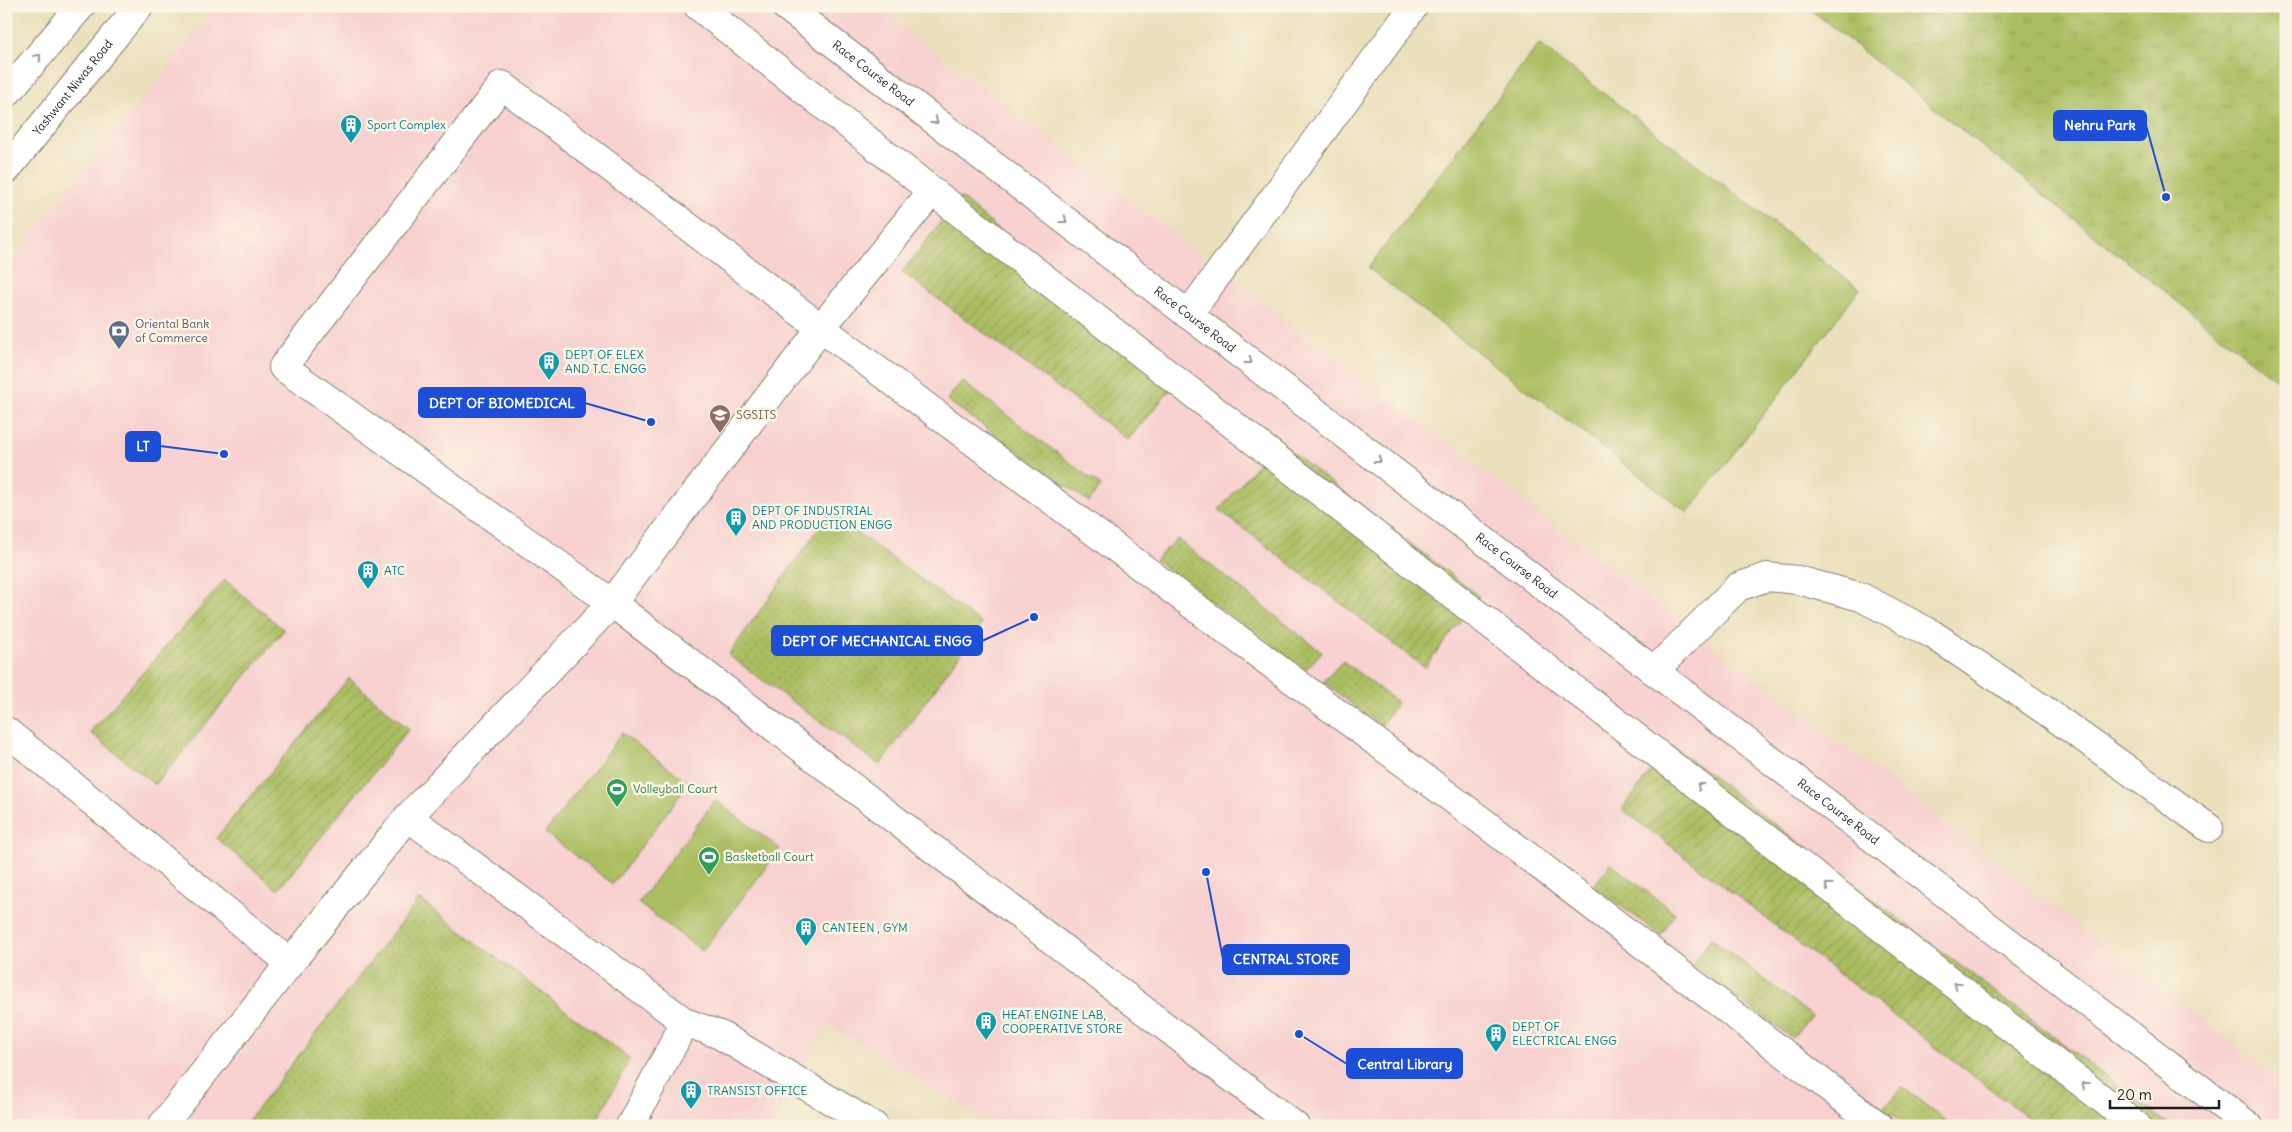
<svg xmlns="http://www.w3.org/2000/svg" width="2292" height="1132" viewBox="0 0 2292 1132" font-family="Delius,sans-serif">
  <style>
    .built { fill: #f7d0cf }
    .grass { fill: url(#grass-dots); stroke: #636c3e }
    .park { fill: url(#park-tufts); stroke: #636c3e }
    .garden { fill: url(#garden-furrows); stroke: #636c3e }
    .pitch { fill: #aabd61; stroke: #636c3e }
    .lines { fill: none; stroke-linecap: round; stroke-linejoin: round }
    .minor-casing { stroke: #837e6c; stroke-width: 30 }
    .major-casing { stroke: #837e6c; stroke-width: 30 }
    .minor { stroke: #fff; stroke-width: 28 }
    .major { stroke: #fff; stroke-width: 28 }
    .oneway { stroke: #999 }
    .labels { text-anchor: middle; stroke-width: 5; stroke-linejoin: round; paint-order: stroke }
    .street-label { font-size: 12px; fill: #1c1c1c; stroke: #fcf5e5 }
    .culture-label { font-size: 12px; fill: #0d838f; stroke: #fcf5e5; text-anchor: start }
    .service-label { font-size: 12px; fill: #4e5e75; stroke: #fcf5e5; text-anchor: start }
    .education-label { font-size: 12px; fill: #785e54; stroke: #fcf5e5; text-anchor: start }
    .leisure-label { font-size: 12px; fill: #27864d; stroke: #fcf5e5; text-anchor: start }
    .leader { fill: none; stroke: #1d4ed8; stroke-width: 2 }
    .callout-dot { fill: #1d4ed8; stroke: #fcf5e5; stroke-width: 2 }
    .callout { fill: #1d4ed8; stroke: #1d4ed8; stroke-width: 2 }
    .callout-label { font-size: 14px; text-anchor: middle; font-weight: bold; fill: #fff }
  </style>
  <defs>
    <pattern id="grass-dots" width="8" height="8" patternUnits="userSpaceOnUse" patternTransform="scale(1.25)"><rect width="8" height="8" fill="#aabd61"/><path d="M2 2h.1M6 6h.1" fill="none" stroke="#92a254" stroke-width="1.8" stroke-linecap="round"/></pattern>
    <pattern id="park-tufts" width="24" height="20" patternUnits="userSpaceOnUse" patternTransform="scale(1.25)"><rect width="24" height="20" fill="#aabd61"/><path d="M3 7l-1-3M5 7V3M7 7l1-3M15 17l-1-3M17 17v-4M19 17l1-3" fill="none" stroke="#92a254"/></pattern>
    <pattern id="garden-furrows" width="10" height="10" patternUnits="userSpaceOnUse" patternTransform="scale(1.25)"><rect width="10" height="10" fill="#aabd61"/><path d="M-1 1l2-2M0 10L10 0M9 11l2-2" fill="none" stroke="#92a254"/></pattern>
  </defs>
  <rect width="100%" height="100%" fill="#fcf5e5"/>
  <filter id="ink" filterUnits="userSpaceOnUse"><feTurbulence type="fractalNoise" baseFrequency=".02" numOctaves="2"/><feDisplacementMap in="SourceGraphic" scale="10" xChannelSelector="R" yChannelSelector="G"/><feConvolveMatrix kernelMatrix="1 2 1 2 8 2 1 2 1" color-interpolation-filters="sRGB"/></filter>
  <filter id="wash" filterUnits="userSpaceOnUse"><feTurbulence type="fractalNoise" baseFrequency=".0096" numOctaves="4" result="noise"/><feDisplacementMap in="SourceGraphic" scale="20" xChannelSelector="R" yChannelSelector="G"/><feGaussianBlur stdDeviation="1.12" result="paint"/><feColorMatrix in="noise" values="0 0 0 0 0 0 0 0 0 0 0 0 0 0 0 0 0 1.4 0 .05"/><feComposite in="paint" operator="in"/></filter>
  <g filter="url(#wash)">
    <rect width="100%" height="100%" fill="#eadfbb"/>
    <!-- built -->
    <path class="built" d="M217 6H875L2286 1084V1126H993L827 1023 772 1126H6V267Z"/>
    <!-- grass -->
    <path class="grass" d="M962 381 1101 486 1089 502 947 400Z
      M830 513 982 624 880 765 728 655Z
      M1177 539 1322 652 1304 671 1155 560Z
      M1343 661 1397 702 1381 726 1323 682Z
      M1611 864 1675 913 1661 935 1593 886Z
      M419 899 630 1059 594 1126H244Z
      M1711 938 1812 1016 1792 1038 1692 966Z
      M1902 1087 1953 1126H1908L1883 1108Z"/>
    <!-- park -->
    <path class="park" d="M1806 6H2286V388Z"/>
    <!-- garden -->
    <path class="garden" d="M960 197 1177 382 1128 440 902 272Z
      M1277 441 1479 596 1425 668 1219 510Z
      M225 580 284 630 155 785 90 732Z
      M349 678 409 729 278 890 216 838Z
      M1671 745 2171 1126H2039L1622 809Z"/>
    <!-- pitch -->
    <path class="pitch" d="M1539 44 1860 289 1688 513 1368 268Z
      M622 733 689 783 613 884 545 833Z
      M715 800 780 849 702 951 638 903Z"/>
  </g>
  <g filter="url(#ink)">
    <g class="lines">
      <!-- minor casing -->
      <g class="minor-casing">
        <g id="minor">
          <path d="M698 6 932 191 2137 1126"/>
          <path id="s1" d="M785 6 2249 1126"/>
          <path d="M1188 315 1414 6"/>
          <path d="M1654 671 1738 587 1767 577 1798 580 1861 597 1932 634 2046 711 2209 828"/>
          <path d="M6 731 290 963 408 817 612 603 821 328 932 191"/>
          <path d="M408 817 685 1022 630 1126"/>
          <path d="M685 1022 720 1035 874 1126"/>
          <path d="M162 1126 290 963"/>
          <path d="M1295 1126 612 603 283 367 502 85 821 328 1478 818 1879 1126"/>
        </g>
      </g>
      <!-- major casing -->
      <g class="major-casing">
        <g id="major">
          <path d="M6 94 81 6"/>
          <path id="s2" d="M6 170 139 6"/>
        </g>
      </g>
      <!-- minor -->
      <use href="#minor" class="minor"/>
      <!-- major -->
      <use href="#major" class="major"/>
    </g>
    <!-- one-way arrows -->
    <defs><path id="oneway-chevron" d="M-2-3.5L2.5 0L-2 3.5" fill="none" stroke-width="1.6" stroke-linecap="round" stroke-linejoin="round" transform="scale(1.25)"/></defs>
    <g class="oneway">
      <use href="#oneway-chevron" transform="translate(38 57) rotate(-49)"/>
      <use href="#oneway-chevron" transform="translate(935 121) rotate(37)"/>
      <use href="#oneway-chevron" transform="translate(1064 220) rotate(37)"/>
      <use href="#oneway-chevron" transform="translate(1249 361) rotate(37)"/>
      <use href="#oneway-chevron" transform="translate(1378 460) rotate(37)"/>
      <use href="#oneway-chevron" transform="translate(1700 786) rotate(-142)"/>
      <use href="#oneway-chevron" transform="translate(1828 886) rotate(-142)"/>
      <use href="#oneway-chevron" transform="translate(1957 985) rotate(-142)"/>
      <use href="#oneway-chevron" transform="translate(2085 1085) rotate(-142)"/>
    </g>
  </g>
  <!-- icons -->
  <defs>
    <g id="building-pin" transform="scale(1.125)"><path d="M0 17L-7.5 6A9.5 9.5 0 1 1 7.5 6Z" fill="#0f9aa8" stroke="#fcf5e5"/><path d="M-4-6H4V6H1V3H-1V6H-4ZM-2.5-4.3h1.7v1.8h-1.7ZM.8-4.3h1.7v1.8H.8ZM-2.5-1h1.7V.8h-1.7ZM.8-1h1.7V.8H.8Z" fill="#fff"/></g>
    <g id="bank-pin" transform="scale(1.125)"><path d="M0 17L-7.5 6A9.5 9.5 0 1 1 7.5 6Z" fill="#5c6f8a" stroke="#fcf5e5"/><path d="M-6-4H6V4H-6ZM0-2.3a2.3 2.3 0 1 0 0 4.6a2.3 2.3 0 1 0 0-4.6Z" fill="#fff"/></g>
    <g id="university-pin" transform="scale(1.125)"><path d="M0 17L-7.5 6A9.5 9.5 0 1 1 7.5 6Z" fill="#8d6e63" stroke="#fcf5e5"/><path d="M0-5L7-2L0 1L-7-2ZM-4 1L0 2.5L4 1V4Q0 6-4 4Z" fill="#fff"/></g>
    <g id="stadium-pin" transform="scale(1.125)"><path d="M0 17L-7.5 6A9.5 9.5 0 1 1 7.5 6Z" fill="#2e9e5b" stroke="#fcf5e5"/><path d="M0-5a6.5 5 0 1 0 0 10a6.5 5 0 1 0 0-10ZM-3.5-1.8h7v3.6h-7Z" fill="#fff"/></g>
  </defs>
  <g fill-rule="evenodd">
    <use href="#building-pin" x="351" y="125"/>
    <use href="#bank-pin" x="119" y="331"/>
    <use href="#building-pin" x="549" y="362"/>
    <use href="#university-pin" x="720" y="415"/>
    <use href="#building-pin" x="736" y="518"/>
    <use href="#building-pin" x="368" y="571"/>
    <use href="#stadium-pin" x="617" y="789"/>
    <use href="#stadium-pin" x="709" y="857"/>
    <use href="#building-pin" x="806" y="928"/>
    <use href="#building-pin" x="986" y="1022"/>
    <use href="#building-pin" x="1496" y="1034"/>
    <use href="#building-pin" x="691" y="1091"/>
  </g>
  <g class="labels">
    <!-- street labels -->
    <g class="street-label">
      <text dy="4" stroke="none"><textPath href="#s1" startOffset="111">Race Course Road</textPath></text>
      <text dy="4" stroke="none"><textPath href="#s2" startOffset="106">Yashwant Niwas Road</textPath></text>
      <text dy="4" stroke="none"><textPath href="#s1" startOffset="516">Race Course Road</textPath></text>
      <text dy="4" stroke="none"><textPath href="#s1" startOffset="921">Race Course Road</textPath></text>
      <text dy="4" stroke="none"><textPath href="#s1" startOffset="1326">Race Course Road</textPath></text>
    </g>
    <!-- culture labels -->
    <g class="culture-label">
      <text x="367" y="129">Sport Complex</text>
      <text x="565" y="359">DEPT OF ELEX<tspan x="565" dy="14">AND T.C. ENGG</tspan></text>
      <text x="752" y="515">DEPT OF INDUSTRIAL<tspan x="752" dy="14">AND PRODUCTION ENGG</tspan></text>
      <text x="384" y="575">ATC</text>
      <text x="822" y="932">CANTEEN , GYM</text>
      <text x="1002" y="1019">HEAT ENGINE LAB,<tspan x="1002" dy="14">COOPERATIVE STORE</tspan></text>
      <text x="1512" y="1031">DEPT OF<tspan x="1512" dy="14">ELECTRICAL ENGG</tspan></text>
      <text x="707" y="1095">TRANSIST OFFICE</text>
    </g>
    <!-- service labels -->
    <g class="service-label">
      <text x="135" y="328">Oriental Bank<tspan x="135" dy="14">of Commerce</tspan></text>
    </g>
    <!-- education labels -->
    <g class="education-label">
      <text x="736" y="419">SGSITS</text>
    </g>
    <!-- leisure labels -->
    <g class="leisure-label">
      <text x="633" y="793">Volleyball Court</text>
      <text x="725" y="861">Basketball Court</text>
    </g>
  </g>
  <!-- callouts -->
  <path class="leader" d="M2166 197L2146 125M651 422L585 403M224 454L160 446M1034 617L982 641M1206 872L1223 959M1299 1034L1347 1064"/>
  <g class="callout-dot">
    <circle cx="2166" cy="197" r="5"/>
    <circle cx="651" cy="422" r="5"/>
    <circle cx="224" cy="454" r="5"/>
    <circle cx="1034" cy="617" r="5"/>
    <circle cx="1206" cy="872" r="5"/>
    <circle cx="1299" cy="1034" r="5"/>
  </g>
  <g class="callout">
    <rect x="2054" y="111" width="92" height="29" rx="5"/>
    <rect x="419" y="388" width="166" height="29" rx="5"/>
    <rect x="126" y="432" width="34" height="29" rx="5"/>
    <rect x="772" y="626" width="210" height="29" rx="5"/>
    <rect x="1223" y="945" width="126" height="29" rx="5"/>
    <rect x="1347" y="1049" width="115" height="29" rx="5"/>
  </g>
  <g class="callout-label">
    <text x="2100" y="130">Nehru Park</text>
    <text x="502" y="408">DEPT OF BIOMEDICAL</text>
    <text x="143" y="451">LT</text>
    <text x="877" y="646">DEPT OF MECHANICAL ENGG</text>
    <text x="1286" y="964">CENTRAL STORE</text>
    <text x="1405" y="1069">Central Library</text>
  </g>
  <!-- margin -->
  <rect width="2292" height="1132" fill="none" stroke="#fcf5e5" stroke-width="25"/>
  <!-- scale -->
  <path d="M2110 1100v8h109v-8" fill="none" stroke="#1c1c1c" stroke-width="2.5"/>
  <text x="2117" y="1100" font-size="15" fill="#1c1c1c" stroke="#fcf5e5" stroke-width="4" paint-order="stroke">20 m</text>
</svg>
